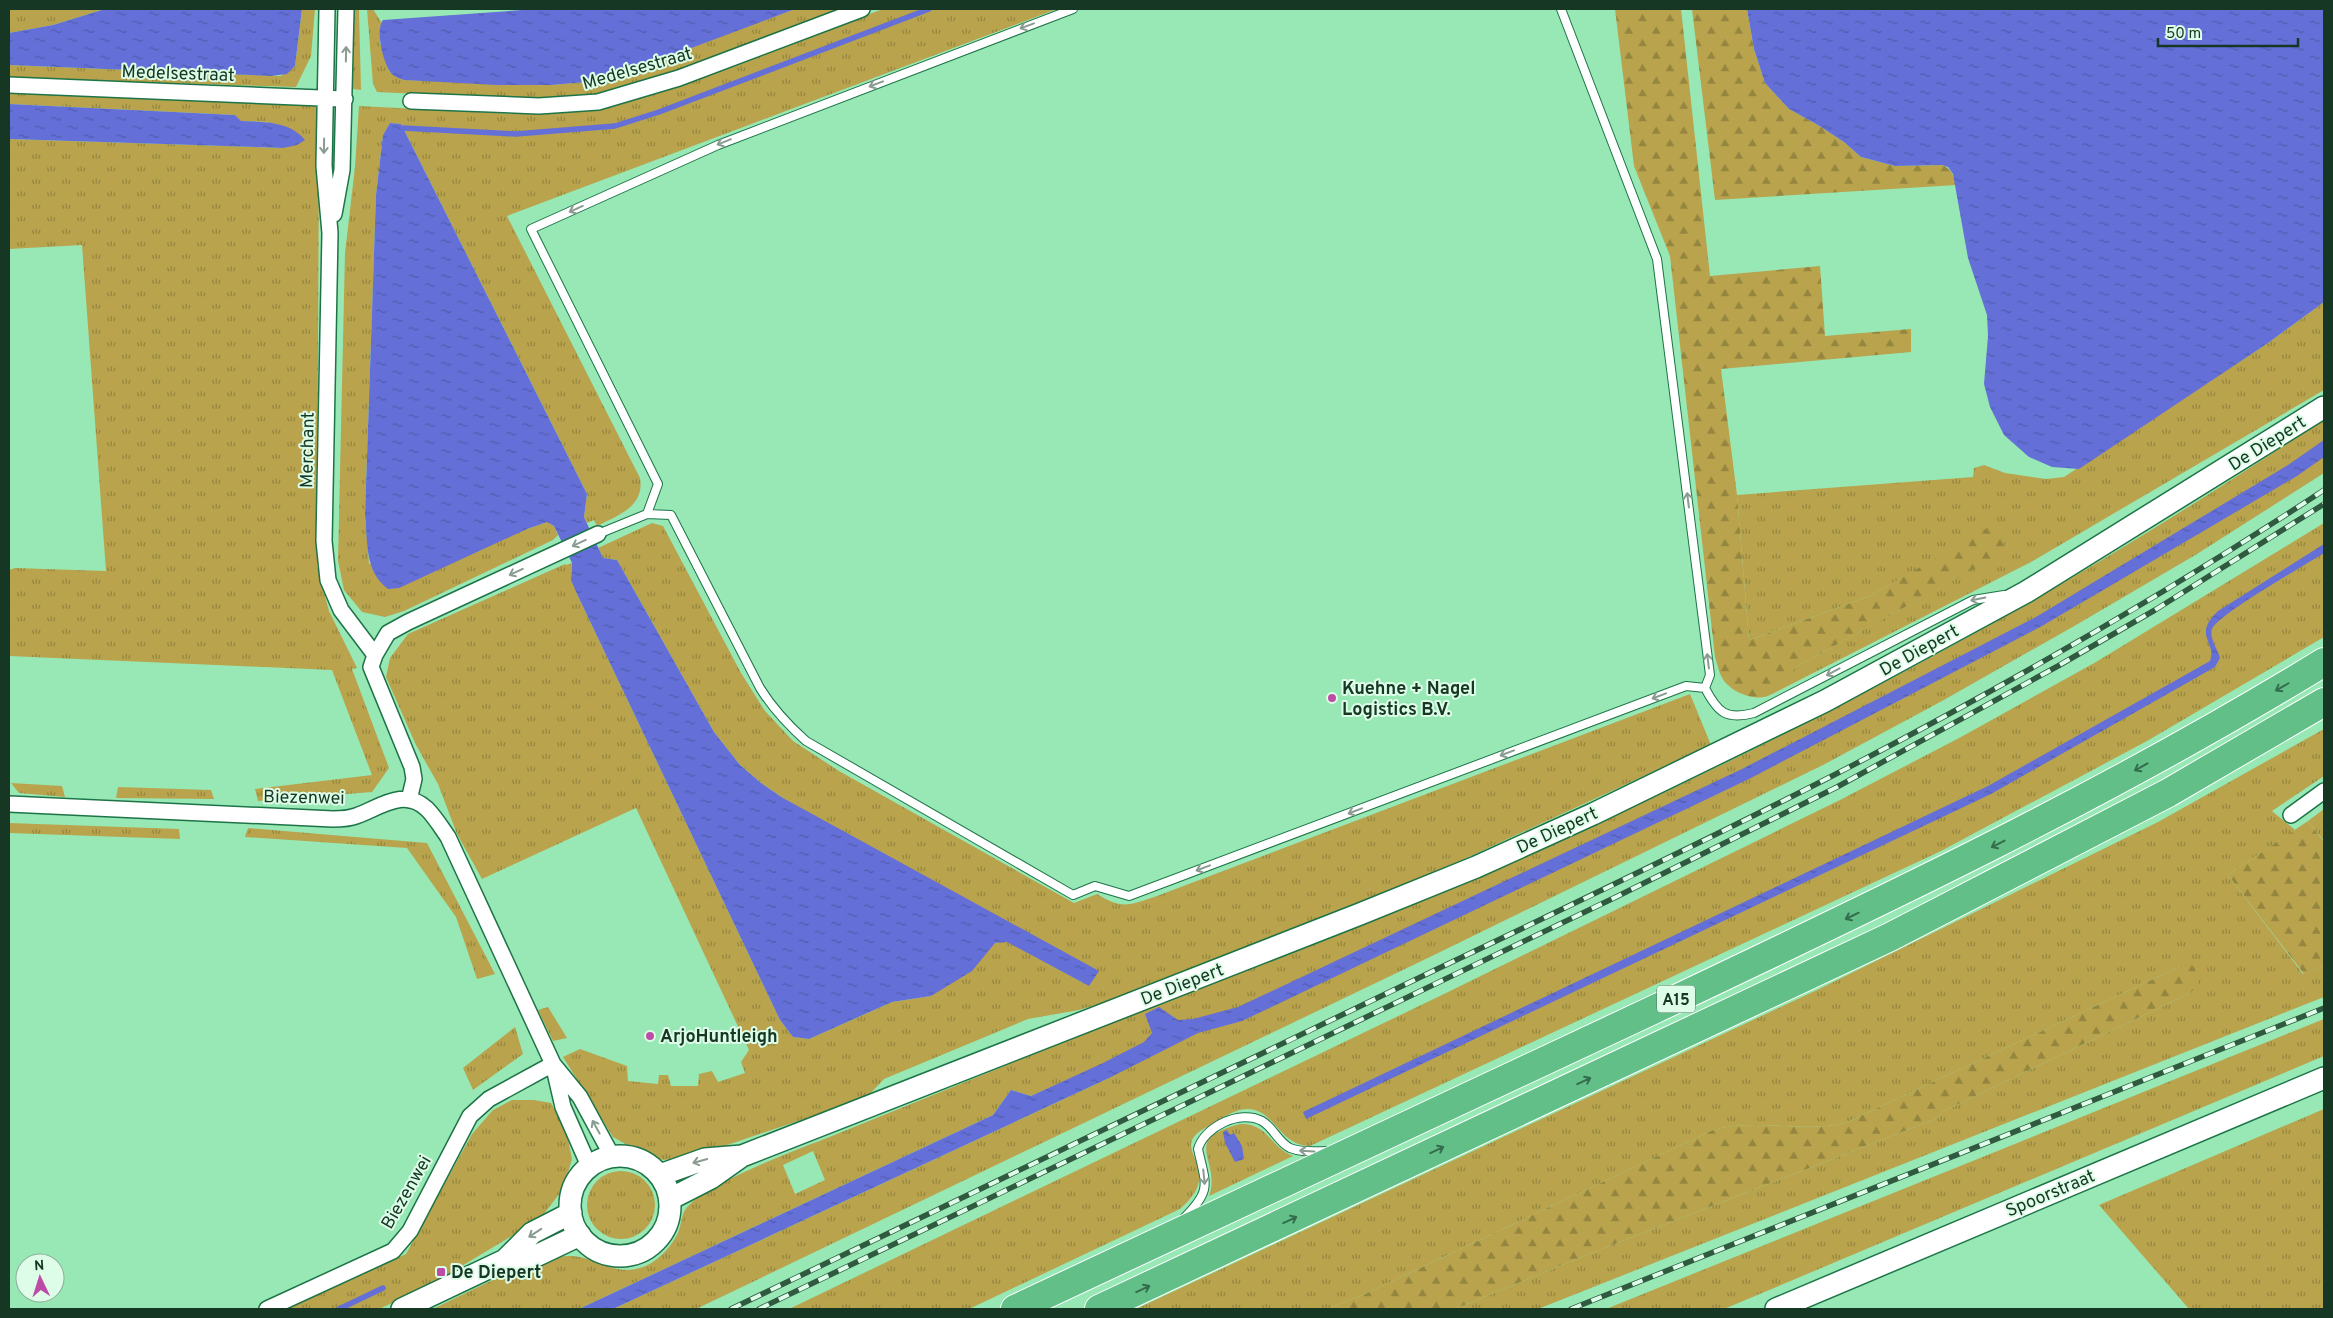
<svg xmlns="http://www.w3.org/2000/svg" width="2333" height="1318" viewBox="0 0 2333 1318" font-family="Overpass,sans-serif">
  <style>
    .grass { fill: url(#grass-tufts); fill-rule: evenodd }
    .forest { fill: url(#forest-firs) }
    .water { fill: url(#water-ripples) }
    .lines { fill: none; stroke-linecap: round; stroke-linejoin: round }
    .stream { stroke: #646fd8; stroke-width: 5.5 }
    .service-casing { stroke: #1d7447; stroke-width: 10 }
    .minor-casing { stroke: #1d7447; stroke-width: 18 }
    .secondary-casing { stroke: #1d7447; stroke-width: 24 }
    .motorway-casing { stroke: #fff; stroke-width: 30 }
    .service { stroke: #fff; stroke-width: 8 }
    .minor { stroke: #fff; stroke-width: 15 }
    .secondary { stroke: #fff; stroke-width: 21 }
    .motorway { stroke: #62bf88; stroke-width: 28 }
    .rail-casing { stroke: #2f5a40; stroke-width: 5.5 }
    .rail { stroke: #defde8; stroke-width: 4; stroke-dasharray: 11; stroke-linecap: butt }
    .oneway { stroke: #8a9b91 }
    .oneway2 { stroke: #346d4b }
    .poi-dot { fill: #bd4ca7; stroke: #defde8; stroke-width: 2 }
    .labels { text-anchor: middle; stroke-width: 4; stroke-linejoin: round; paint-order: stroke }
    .shield { fill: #defde8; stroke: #51725e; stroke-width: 1 }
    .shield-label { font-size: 16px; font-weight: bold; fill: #153723 }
    .street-label { font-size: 18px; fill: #153723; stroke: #defde8 }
    .poi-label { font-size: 18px; font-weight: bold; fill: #153723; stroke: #defde8; text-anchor: start }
  </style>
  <defs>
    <pattern id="grass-tufts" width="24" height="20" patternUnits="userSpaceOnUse" patternTransform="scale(1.25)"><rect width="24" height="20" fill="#b9a34c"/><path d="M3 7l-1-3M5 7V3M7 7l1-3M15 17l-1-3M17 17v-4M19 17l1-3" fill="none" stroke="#95863f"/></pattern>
    <pattern id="forest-firs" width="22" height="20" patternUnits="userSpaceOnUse" patternTransform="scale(1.25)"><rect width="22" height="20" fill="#b9a34c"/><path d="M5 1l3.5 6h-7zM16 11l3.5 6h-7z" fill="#95863f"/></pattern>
    <pattern id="water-ripples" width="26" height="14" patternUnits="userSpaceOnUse" patternTransform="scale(1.25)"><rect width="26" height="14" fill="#646fd8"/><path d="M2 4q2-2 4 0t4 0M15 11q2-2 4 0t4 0" fill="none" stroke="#515caf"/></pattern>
  </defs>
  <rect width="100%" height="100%" fill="#97e8b5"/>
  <!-- grass -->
  <path class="grass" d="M9 9H105L53 25 9 33Z
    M315 9 311 56 296 87 9 78V65L281 76 295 66 302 10Z
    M352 9H359L361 90 353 89Z
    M367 9H373L381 22 380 43 389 71 395 76 404 80 551 85 586 82 611 76 795 9H844L669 75 624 89 597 94 563 98 524 99 377 92 373 84Z
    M883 9H1057L507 216 640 478C645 506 619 515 597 526L594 520 587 523 584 517 587 494 401 124 390 123 383 135 376 195 365 515 369 564 527 529 547 522 554 526 558 535 553 540 404 611 385 617 362 612 344 590 338 561 345 253 355 167 359 106 515 114 592 109 633 100 690 82Z
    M9 92 316 104 319 147 317 566 329 611 357 668 352 669 389 768 372 792 258 801 255 789 372 775 332 670 9 656V570L15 568 106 571 82 245 9 249V139L283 148 268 122 240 121 235 115 9 104Z
    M2324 302V390L2031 562 1772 694 1796 667 2006 551 1994 525 1870 596 1749 640 1737 495 1973 477 1974 468 1984 465 2005 473 2046 479 2064 477 2268 343Z
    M2324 419V473L2197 554 2076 625 1942 701 1823 765 1432 956 696 1309H613L1109 1078 1103 1064 1031 1096 1011 1090 993 1115 579 1309H433C465 1294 538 1254 571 1256 597 1257 613 1277 643 1267 658 1262 674 1244 679 1230 681 1224 682 1214 685 1210 702 1185 796 1150 827 1138 933 1095 1038 1052 1144 1010 1256 965 1370 924 1481 876 1630 810 1779 740 1922 662 2060 588 2194 506 2324 419ZM813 1151 825 1180 795 1194 783 1165Z
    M652 523 663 526 741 673 765 711 793 741 839 771 1074 903 1097 894C1122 910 1130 905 1157 896L1690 694 1711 745 1460 861 1268 940 1112 1000 1079 1010 1028 1019 884 1079 866 1098 692 1157 663 1160 631 1147 613 1137 563 1057 580 1049 627 1066 628 1081 658 1084 659 1075H668L671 1086H698L699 1074 712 1071 718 1082 745 1073 741 1062 749 1050 636 808 482 879 457 834 438 784 416 745 386 677 390 658 408 634 565 564 566 565 572 563 571 575 577 594 780 1020 793 1037 809 1039 892 1002 931 996 995 943 1007 941 1089 986 783 798 761 783 740 765 714 732 617 560 603 558 598 548Z
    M2324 523V637L2147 741 1941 851 1310 1146C1278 1145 1275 1109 1247 1109 1233 1109 1217 1122 1205 1128 1179 1143 1197 1153 1199 1174 1201 1189 1190 1200 1180 1209L969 1309H789L1444 994 1840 800 1961 737 2096 662Z
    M2324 729V776L2272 811 2295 830 2228 875 2303 974 2324 966V997L1538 1309H1455L1589 1254 1938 1118 1942 1112 2190 993 2179 967 1845 1123C1802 1133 1756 1118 1713 1130L1363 1295 1326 1309H1136L1817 990 2158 822Z
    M11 783 62 786 65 797 19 793Z
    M118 787 211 790 214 799 116 798Z
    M2324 809V838L2323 840 2308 821Z
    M9 823 179 829 180 839 9 833Z
    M248 828 427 843 495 974 477 979 456 917 407 848 245 837Z
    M548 1007 567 1038 553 1041 538 1010Z
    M2324 1019V1056L1724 1309H1606Z
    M515 1027 523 1054 473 1090 463 1068Z
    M512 1100H534L551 1103 566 1130 572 1159 563 1189 540 1219 427 1287 379 1309H287L406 1254 472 1134 493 1110Z
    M2324 1109V1309H2189L2099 1205Z
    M1240 1124C1268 1123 1270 1147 1293 1156L1209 1196C1222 1160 1179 1140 1240 1124Z
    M587 1205a34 34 0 1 1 68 0a34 34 0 1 1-68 0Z"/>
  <!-- forest -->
  <path class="forest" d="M1615 9H1681L1710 276 1820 266 1825 336 1911 329V352L1721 369 1737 495 1749 640 1870 596 1994 524 2007 551 1796 667C1789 675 1781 689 1772 694 1759 702 1738 695 1728 685 1720 679 1718 666 1715 657L1670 256 1634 166Z
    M1692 9H1747L1754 49 1765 83 1789 109 1818 125 1844 142 1861 157 1895 166 1942 165C1952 169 1953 175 1956 185L1715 200Z
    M2308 821 2324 842V966L2304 974 2228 875Z
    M2192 965 2195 969 2199 984 2190 993 1942 1112 1938 1118 1589 1254 1455 1309H1326L1363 1295 1713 1130C1756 1118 1802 1133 1845 1123L2179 967Z"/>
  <!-- water -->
  <path class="water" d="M105 9H302L295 66 287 74 271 76 9 65V33L53 25Z
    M537 9H795L694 47 611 76 586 82 551 85H497L404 80C399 78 394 77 391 73 383 63 375 29 383 20Z
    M1747 9H2324V302L2268 343 2079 469 2052 467 2029 457 2004 435 1990 407 1984 384 1988 336 1987 315 1968 258 1953 174 1948 167 1942 165 1895 166 1861 157 1844 142 1818 125 1789 109 1765 83 1754 49Z
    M9 104 235 115 241 121C263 122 290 121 305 140L297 145 283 148 9 139Z
    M390 123 401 124 587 494 584 517 603 558 617 560 714 732 740 765 761 783 783 798 1099 971 1089 986 1007 942 995 943 972 971 931 996 892 1002 809 1039 793 1037 780 1020 577 594 571 580 572 563 554 526 547 522 527 529 399 588 388 589C364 571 368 542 365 515L376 195 383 135Z
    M2324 440V457L2297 476 2042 626 1749 779 1242 1021 1198 1033 1109 1078 613 1309H579L993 1115 1011 1090 1031 1096 1103 1063 1144 1042 1152 1033 1145 1014 1159 1007 1178 1020 1193 1019 1238 1007 1742 769 2036 617 2288 465Z
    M2324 544V553C2307 564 2217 615 2212 629 2209 638 2218 650 2220 658L2215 667 1991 794 1306 1119 1303 1112 1988 786 2210 661C2217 641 2192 636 2218 611Z
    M1227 1130 1230 1135 1234 1133 1242 1146 1244 1159 1235 1162 1225 1143 1223 1132Z"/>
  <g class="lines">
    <!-- stream -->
    <path class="stream" d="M403 128 516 134 615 126 659 112 929 9
      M339 1309 383 1288"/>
    <!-- service casing -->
    <g class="service-casing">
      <path id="service" d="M1561 9 1657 259 1710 675 1705 688C1718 713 1726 720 1754 713L1973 600 2004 595
        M647 514 671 515 760 688C773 709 788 725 806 741L1073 895 1095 886 1129 896 1686 686 1705 688
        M598 534 647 514 658 484 531 229 718 145 1073 9
        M1184 1218C1212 1190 1206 1185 1198 1149 1204 1127 1240 1109 1262 1121 1273 1127 1278 1142 1290 1148 1302 1153 1316 1151 1329 1151"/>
    </g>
    <!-- minor casing -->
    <g class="minor-casing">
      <path id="minor" d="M327 9 324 166 330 233 324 541 328 580 341 610 375 655 371 667 412 767 414 779 409 800
        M9 85 345 99
        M411 101 539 106 598 102 679 78 862 9
        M334 214 342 170 346 9
        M375 655 388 633 408 622 598 534
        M9 804 333 819C341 819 348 819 356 816 379 808 404 787 427 809 435 817 441 827 448 837L553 1064 580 1097 612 1156
        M2291 815 2324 791
        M554 1068 563 1107 589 1166
        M267 1309 393 1251 410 1231 470 1116 489 1099 553 1064"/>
    </g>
    <!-- secondary casing -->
    <g class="secondary-casing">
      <path id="secondary" d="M570 1206a50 50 0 1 1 100 0a50 50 0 1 1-100 0Z
        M660 1175 705 1159 742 1156
        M670 1199 711 1178 742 1156 1360 914 1476 867 1593 814 1825 701 2026 592 2324 407
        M505 1260 532 1233 571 1213
        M402 1309 505 1260 538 1255 580 1235
        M1776 1309 2324 1078"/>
    </g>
    <!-- motorway casing -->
    <g class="motorway-casing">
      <path id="motorway" d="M1015 1309C1228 1209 1440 1110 1653 1010 1881 902 2109 794 2324 662
        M1099 1309 1890 937 2168 793 2324 702"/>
    </g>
    <!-- service -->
    <use href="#service" class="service"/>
    <!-- minor -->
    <use href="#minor" class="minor"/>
    <!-- secondary -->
    <use href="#secondary" class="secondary"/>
    <!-- motorway -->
    <use href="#motorway" class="motorway"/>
    <!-- rail casing -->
    <g class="rail-casing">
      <path id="rail" d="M731 1309C964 1197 1197 1085 1429 973 1565 908 1700 844 1834 775 2002 688 2166 594 2324 490
        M759 1309 1616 897 1837 787 2058 666 2155 610 2324 504
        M1571 1309 2324 1008"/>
    </g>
    <!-- rail -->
    <use href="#rail" class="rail"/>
  </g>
  <!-- one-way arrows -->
  <defs><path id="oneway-shaft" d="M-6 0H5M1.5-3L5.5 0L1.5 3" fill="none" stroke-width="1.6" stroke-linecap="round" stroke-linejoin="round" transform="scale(1.25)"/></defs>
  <g class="oneway">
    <use href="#oneway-shaft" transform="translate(1027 26) rotate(160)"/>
    <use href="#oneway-shaft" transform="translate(346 54) rotate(-89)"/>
    <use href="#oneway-shaft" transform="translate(876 84) rotate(159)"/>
    <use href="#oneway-shaft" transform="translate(724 142) rotate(158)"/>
    <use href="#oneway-shaft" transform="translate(324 146) rotate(91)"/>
    <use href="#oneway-shaft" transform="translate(576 209) rotate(156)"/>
    <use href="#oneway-shaft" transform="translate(1688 500) rotate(-97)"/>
    <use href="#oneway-shaft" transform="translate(579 543) rotate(155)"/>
    <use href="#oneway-shaft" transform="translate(516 572) rotate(155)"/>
    <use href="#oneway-shaft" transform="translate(1978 599) rotate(168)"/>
    <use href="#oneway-shaft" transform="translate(1708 661) rotate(-97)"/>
    <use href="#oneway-shaft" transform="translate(1833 672) rotate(152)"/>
    <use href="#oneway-shaft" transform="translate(1659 696) rotate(159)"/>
    <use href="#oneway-shaft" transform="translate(1507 753) rotate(159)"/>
    <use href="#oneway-shaft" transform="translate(1355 811) rotate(159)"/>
    <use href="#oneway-shaft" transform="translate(1203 868) rotate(159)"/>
    <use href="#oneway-shaft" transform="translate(596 1127) rotate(-119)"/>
    <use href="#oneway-shaft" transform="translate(1307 1151) rotate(-177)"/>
    <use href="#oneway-shaft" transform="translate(700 1161) rotate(164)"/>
    <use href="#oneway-shaft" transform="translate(1204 1177) rotate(84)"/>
    <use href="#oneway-shaft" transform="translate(535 1233) rotate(147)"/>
  </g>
  <g class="oneway2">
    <use href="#oneway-shaft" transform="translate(2282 687) rotate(150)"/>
    <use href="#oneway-shaft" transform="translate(2141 767) rotate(151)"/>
    <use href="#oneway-shaft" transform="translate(1998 844) rotate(153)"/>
    <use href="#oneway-shaft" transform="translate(1852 916) rotate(154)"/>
    <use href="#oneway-shaft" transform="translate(1584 1081) rotate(-25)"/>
    <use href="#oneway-shaft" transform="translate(1437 1150) rotate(-25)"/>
    <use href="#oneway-shaft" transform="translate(1290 1220) rotate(-25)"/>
    <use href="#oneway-shaft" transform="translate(1143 1289) rotate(-25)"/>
  </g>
  <!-- markers -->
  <g class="poi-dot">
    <circle cx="1332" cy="698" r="5"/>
    <circle cx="650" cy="1036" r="5"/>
    <rect x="436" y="1267" width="10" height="10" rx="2.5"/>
  </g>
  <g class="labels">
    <!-- shield labels -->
    <rect class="shield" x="1657" y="985.5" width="38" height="27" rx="4"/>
    <g class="shield-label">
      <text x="1676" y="1005">A15</text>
    </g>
    <!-- street labels -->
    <g class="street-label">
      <text transform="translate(637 68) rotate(-16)" y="6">Medelsestraat</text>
      <text transform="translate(178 73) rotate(2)" y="6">Medelsestraat</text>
      <text transform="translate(2267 443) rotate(-32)" y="6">De Diepert</text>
      <text transform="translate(307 450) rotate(-89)" y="6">Merchant</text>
      <text transform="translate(1919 650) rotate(-29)" y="6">De Diepert</text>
      <text transform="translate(304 797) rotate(1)" y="6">Biezenwei</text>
      <text transform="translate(1557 830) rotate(-25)" y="6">De Diepert</text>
      <text transform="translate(1182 984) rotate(-21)" y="6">De Diepert</text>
      <text transform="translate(406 1192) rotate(-60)" y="6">Biezenwei</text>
      <text transform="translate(2050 1193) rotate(-23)" y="6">Spoorstraat</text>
    </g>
    <!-- poi labels -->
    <g class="poi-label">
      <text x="1342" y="694">Kuehne + Nagel<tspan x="1342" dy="21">Logistics B.V.</tspan></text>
      <text x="660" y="1042">ArjoHuntleigh</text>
      <text x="451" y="1278">De Diepert</text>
    </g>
  </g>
  <!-- border -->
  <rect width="2333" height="1318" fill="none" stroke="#153723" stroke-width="20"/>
  <!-- north arrow -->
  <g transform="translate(40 1278) rotate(356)"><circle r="24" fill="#defde8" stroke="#8eae99"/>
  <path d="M0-4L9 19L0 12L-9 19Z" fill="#bd4ca7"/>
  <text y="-8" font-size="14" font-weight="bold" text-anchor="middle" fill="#153723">N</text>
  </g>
  <!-- scale -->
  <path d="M2158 38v8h140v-8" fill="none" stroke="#153723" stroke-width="2.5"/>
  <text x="2166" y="38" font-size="15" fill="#153723" stroke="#defde8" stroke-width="4" paint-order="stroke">50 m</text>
</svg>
